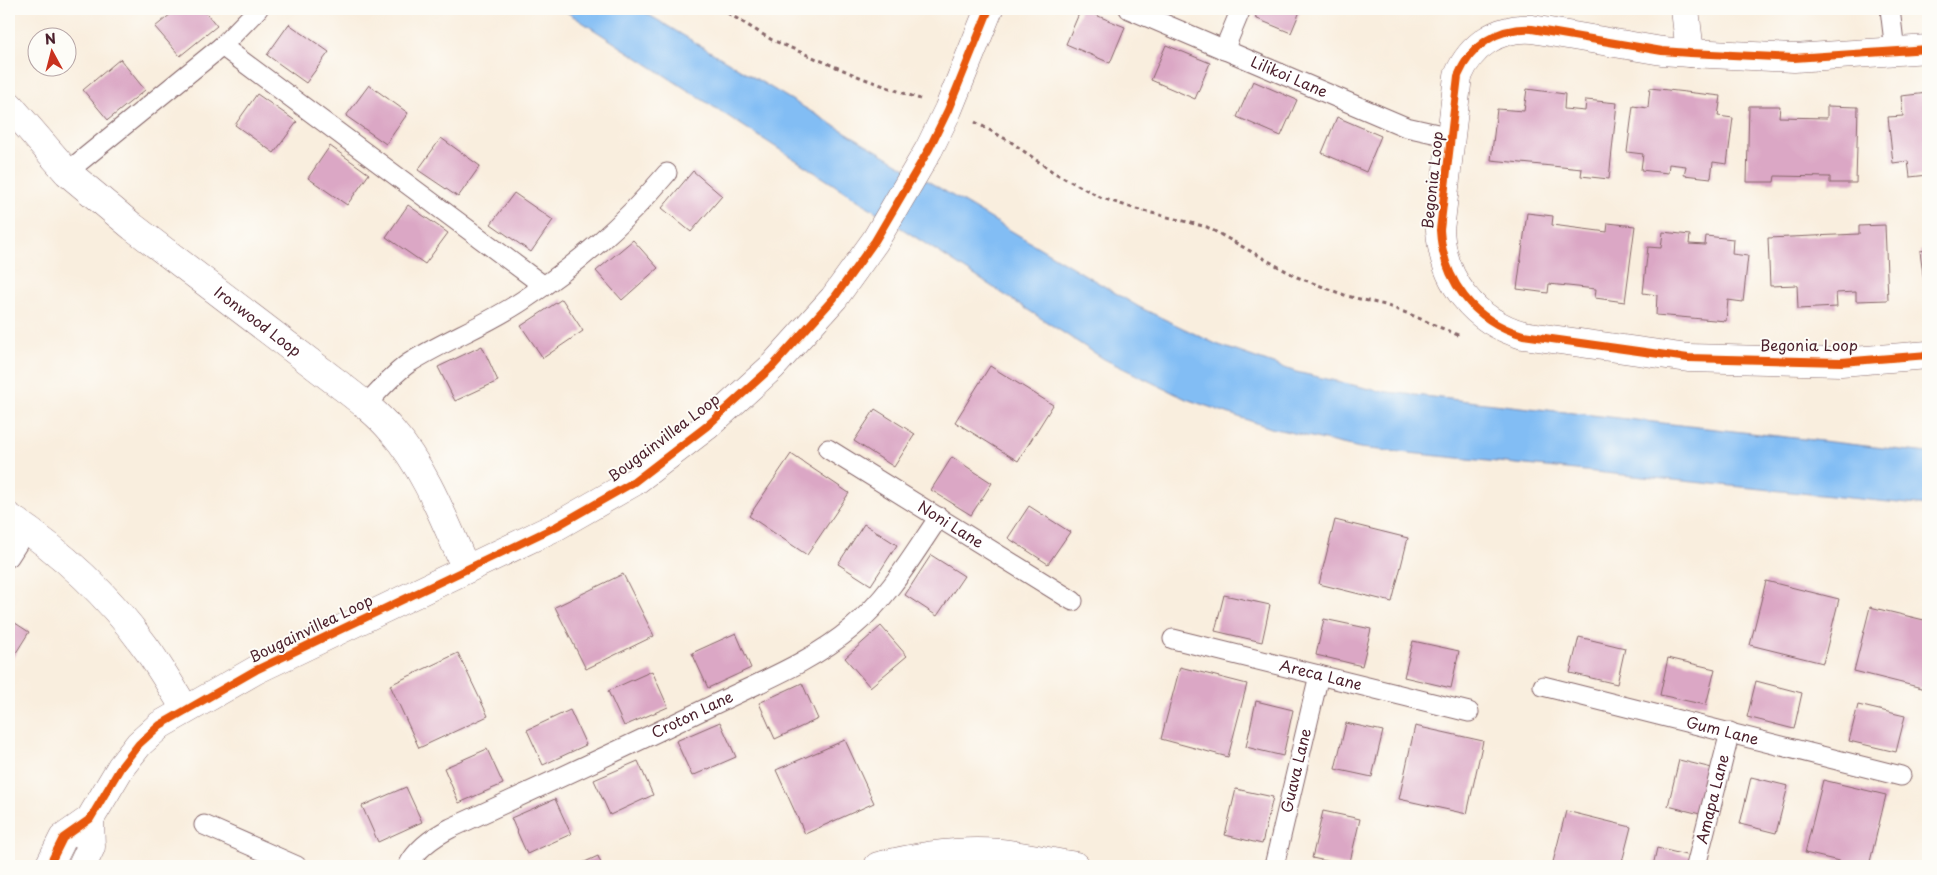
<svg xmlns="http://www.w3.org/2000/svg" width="1937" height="875" viewBox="0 0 1937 875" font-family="'Playpen Sans',sans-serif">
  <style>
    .water { fill: #82bdf4; stroke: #666e90 }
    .building { fill: #dba7c5 }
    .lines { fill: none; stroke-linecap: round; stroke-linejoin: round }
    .service-casing { stroke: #87676a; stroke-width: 21 }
    .minor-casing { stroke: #87676a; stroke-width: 29 }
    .tertiary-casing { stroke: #87676a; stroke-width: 29 }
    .path { stroke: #87676a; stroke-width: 3; stroke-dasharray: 4 4; stroke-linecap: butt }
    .service { stroke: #fff; stroke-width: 19 }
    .minor { stroke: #fff; stroke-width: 28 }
    .tertiary { stroke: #fff; stroke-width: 28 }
    .cycleway-casing { stroke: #fdfcf7; stroke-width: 11 }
    .cycleway { stroke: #e8590c; stroke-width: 8 }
    .labels { text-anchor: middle; stroke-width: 4; stroke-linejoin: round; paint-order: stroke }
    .street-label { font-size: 15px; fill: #4a1f2b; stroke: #fdfcf7 }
  </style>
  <rect width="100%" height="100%" fill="#fdfcf7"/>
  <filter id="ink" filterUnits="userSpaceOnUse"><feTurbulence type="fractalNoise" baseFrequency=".02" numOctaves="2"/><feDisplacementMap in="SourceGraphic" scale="10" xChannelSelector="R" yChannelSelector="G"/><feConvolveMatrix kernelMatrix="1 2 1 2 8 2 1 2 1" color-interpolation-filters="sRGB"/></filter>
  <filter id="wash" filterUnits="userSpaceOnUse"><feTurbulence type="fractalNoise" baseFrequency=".0096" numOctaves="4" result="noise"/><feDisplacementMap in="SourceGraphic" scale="20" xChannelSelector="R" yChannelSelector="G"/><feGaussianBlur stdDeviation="1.12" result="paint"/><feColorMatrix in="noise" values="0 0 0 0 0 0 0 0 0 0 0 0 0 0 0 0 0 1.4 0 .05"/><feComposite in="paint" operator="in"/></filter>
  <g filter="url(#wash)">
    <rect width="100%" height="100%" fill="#f9eede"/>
    <!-- water -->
    <path class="water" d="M562 9H639L1139 307 1216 344 1296 372 1379 391 1928 453V506L1360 448 1271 428 1186 399 1104 359Z"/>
    <g id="blocks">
      <!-- building -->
      <path class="building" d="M177 9H203L217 26 180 56 155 27Z
        M1081 9 1125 27 1110 63 1066 44Z
        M1259 9H1301L1291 33 1255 18Z
        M289 24 329 52 306 83 267 55Z
        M1166 45 1210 63 1195 99 1151 80Z
        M120 59 145 90 108 120 83 90Z
        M1253 81 1297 100 1281 136 1237 117Z
        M369 85 408 113 386 144 346 116Z
        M1650 88 1721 96 1718 116 1733 118 1727 164 1713 162 1711 178 1684 175 1686 166 1669 164 1668 173 1641 170 1643 154 1627 152 1633 106 1648 108Z
        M1527 89 1565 94 1564 109 1585 111 1586 100 1617 103 1609 179 1581 176 1582 169 1491 160 1497 109 1524 111Z
        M1928 93V175L1910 177 1908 161 1893 163 1888 117 1903 116 1901 96Z
        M257 94 297 122 274 153 235 125Z
        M1749 106H1780L1779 117 1827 118V106L1858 107 1856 183H1830V177L1775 176 1774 182H1747Z
        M1337 117 1381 136 1366 172 1322 153Z
        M441 138 480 166 458 197 418 170Z
        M330 146 369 174 347 205 308 178Z
        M693 171 722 196 691 232 662 208Z
        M514 193 553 220 531 252 491 224Z
        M408 205 448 233 425 264 386 237Z
        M1527 213 1553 216 1552 225 1607 232 1608 223 1635 226 1625 302 1595 298 1596 289 1549 284 1548 293 1517 289Z
        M1885 225 1888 300 1856 301V292L1836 293 1837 307 1798 309 1797 285 1770 286 1768 238 1859 234V226Z
        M1663 232 1690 235 1689 244 1705 245 1706 236 1733 239 1732 254 1748 256 1743 302 1728 300 1726 321 1656 315 1657 295 1643 293 1648 247 1661 248Z
        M633 240 658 268 622 300 596 271Z
        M1928 250V297H1926L1920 251Z
        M562 299 583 331 543 358 521 326Z
        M482 346 498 381 455 401 438 367Z
        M990 366 1053 405 1018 461 955 422Z
        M875 409 915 434 894 467 854 441Z
        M791 454 849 493 807 555 749 516Z
        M952 457 992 483 971 515 931 490Z
        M1029 506 1070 532 1048 564 1008 538Z
        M1335 520 1408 538 1392 602 1319 584Z
        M864 524 897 545 871 585 838 564Z
        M931 555 964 576 937 616 905 595Z
        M623 574 654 636 586 669 555 607Z
        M1766 581 1839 599 1823 663 1750 645Z
        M1224 595 1270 605 1262 642 1215 631Z
        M1870 607 1928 621V680L1926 689 1854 671Z
        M9 619 29 632 9 664Z
        M1324 619 1371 629 1362 666 1316 655Z
        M881 626 907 656 870 687 845 658Z
        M736 633 751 668 708 688 692 653Z
        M1579 637 1625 648 1617 684 1570 673Z
        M1413 641 1459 651 1451 688 1404 677Z
        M458 653 488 716 419 748 390 685Z
        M1668 658 1715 669 1706 705 1660 695Z
        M1180 667 1247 684 1228 757 1161 739Z
        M652 671 668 707 624 726 608 691Z
        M1756 681 1802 693 1794 729 1747 717Z
        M802 683 818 719 775 739 759 703Z
        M1256 701 1293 710 1283 756 1246 747Z
        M1858 705 1905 716 1896 752 1849 741Z
        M570 710 586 745 543 765 527 730Z
        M720 722 736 757 692 776 676 741Z
        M1346 723 1383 731 1372 777 1335 769Z
        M1415 726 1483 741 1467 814 1399 799Z
        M845 740 874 803 805 834 776 770Z
        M487 749 503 784 459 803 444 768Z
        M1679 760 1716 769 1704 815 1668 806Z
        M638 761 653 795 610 815 594 780Z
        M1751 777 1788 786 1776 833 1740 824Z
        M1823 780 1886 795 1869 866H1860L1805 853Z
        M406 787 422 822 378 842 362 806Z
        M1236 789 1273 797 1262 844 1225 835Z
        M555 799 571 834 527 854 511 818Z
        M1323 811 1360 819 1349 866 1312 858Z
        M1566 811 1631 827 1621 866H1552Z
        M1657 848 1694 857 1692 866H1653Z
        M598 856 602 866H576Z"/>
    </g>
  </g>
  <g filter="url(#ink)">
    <use href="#blocks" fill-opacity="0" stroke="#87676a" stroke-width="1"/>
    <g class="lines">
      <!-- service casing -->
      <g class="service-casing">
        <g id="service">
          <path id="s1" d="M1129 9 1406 127 1451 137"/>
          <path d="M1890 9 1895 51"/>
          <path d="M222 46 544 286"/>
          <path d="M1224 50 1241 9"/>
          <path d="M67 172 222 46 258 9"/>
          <path d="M365 405C379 391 393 374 409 363 446 340 486 325 522 301 578 264 623 225 667 173"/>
          <path id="s2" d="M828 449 1073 601"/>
          <path d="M9 557 27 529"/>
          <path id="s3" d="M1173 639 1469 712"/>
          <path id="s4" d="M1543 686 1901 776"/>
          <path d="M204 825 297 866"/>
          <path id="s5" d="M408 866C417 848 433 837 451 828 538 788 625 748 711 706 760 682 812 662 853 627 889 597 913 555 939 517"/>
          <path id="s6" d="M1274 866 1319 675"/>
          <path id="s7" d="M1696 866 1730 732"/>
        </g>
      </g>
      <!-- minor casing -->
      <g class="minor-casing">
        <g id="minor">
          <path d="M1685 9 1690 53"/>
          <path d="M1928 49 1794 58 1690 53 1662 51 1532 29C1498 27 1471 45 1458 76L1440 230C1443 281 1474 321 1523 335L1688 358 1841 362 1928 355"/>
          <path id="s8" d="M9 105 67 172 133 227 340 385C358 399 377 413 392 431 426 470 445 522 466 569"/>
          <path d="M9 517C60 551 108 595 144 645 159 665 172 687 185 709"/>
          <path d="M878 866C918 856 959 849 1000 853 1025 856 1051 862 1076 866"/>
        </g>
      </g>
      <!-- tertiary casing -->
      <g class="tertiary-casing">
        <path id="tertiary" d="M49 866 63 838 90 819 121 767 139 744 160 725 256 670 557 526 634 482 707 426 772 367 834 298 875 241 929 149 948 110 989 9
          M82 866 91 847 90 819"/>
      </g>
      <!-- path -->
      <path class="path" d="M721 9 772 40 862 78 920 99
        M975 122 1011 142 1053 172 1102 198 1136 209 1207 227 1297 277 1347 296 1385 305 1409 314 1460 336"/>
      <!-- service -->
      <use href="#service" class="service"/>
      <!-- minor -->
      <use href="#minor" class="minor"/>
      <!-- tertiary -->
      <use href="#tertiary" class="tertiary"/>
      <!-- cycleway casing -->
      <g class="cycleway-casing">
        <path id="cycleway" d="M1928 49 1794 58 1690 53 1662 51 1532 29C1498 27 1471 45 1458 76L1440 230C1443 281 1474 321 1523 335L1688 358 1841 362 1928 355
          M49 866 63 838 90 819 121 767 139 744 160 725 256 670 557 526 634 482 707 426 772 367 834 298 875 241 929 149 948 110 989 9"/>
      </g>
      <!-- cycleway -->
      <use href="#cycleway" class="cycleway"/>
    </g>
  </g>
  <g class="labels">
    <!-- street labels -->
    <g class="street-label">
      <text dy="5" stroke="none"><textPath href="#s1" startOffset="174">Lilikoi Lane</textPath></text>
      <text transform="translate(1433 180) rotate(-84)" y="5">Begonia Loop</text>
      <text dy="5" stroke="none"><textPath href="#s8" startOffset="331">Ironwood Loop</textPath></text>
      <text x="1809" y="351">Begonia Loop</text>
      <text transform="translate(664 438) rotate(-37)" y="5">Bougainvillea Loop</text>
      <text dy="5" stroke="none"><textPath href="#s2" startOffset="144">Noni Lane</textPath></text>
      <text transform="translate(311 629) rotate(-26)" y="5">Bougainvillea Loop</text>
      <text dy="5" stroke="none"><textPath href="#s3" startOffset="152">Areca Lane</textPath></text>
      <text dy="5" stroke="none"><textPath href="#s5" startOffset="325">Croton Lane</textPath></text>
      <text dy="5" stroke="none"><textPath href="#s4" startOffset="185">Gum Lane</textPath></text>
      <text dy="5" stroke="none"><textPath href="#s6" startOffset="98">Guava Lane</textPath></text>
      <text dy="5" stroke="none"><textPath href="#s7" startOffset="69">Amapa Lane</textPath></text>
    </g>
  </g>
  <!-- margin -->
  <rect width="1937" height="875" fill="none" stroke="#fdfcf7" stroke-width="30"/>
  <!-- north arrow -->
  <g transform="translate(52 52) rotate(353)"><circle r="24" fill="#fdfcf7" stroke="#b5a4a5"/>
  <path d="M0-4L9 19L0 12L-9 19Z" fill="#c8321e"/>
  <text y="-8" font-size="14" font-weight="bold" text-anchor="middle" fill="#4a1f2b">N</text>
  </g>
</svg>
